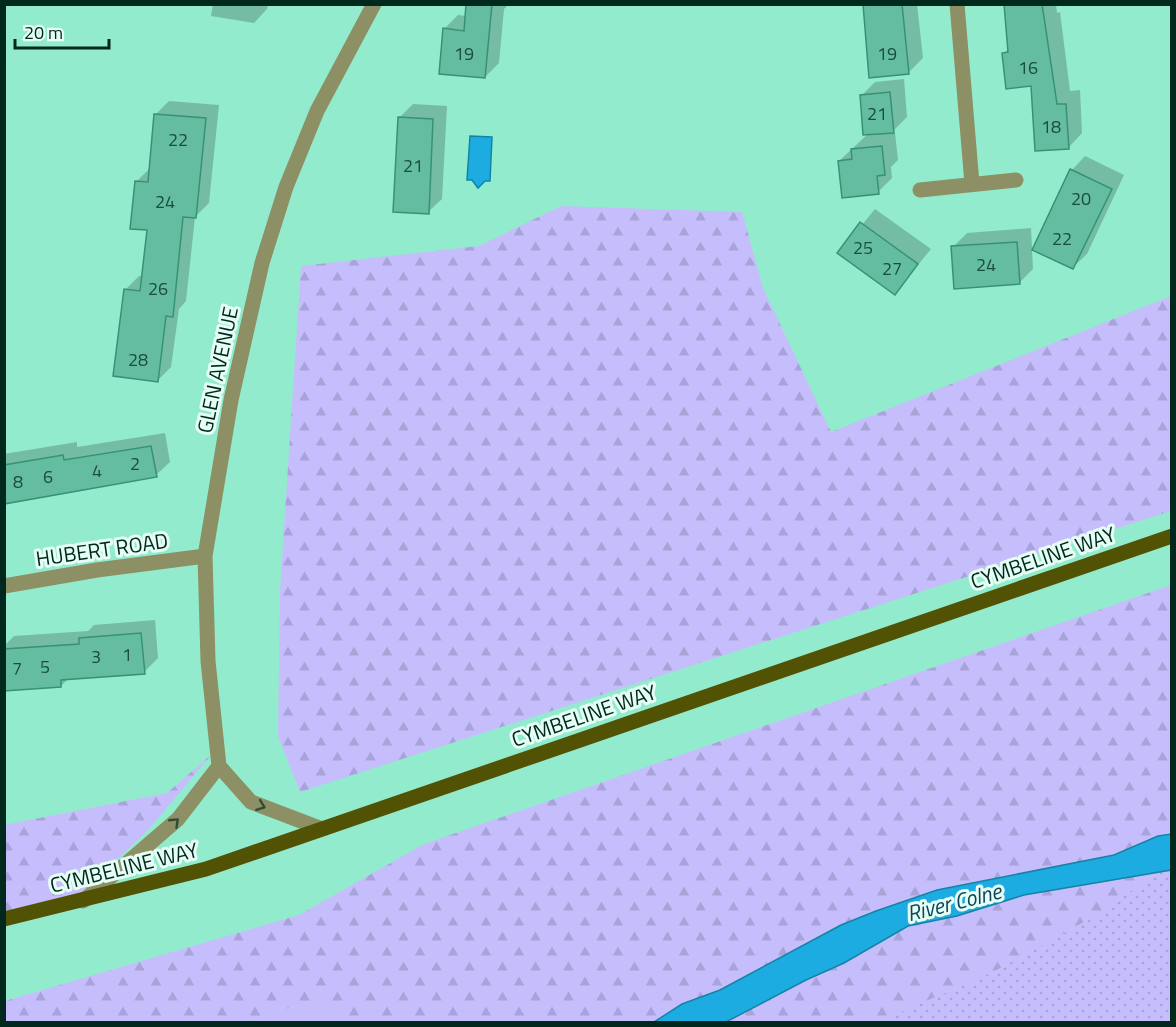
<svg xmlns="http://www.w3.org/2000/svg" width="1176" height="1027" viewBox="0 0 1176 1027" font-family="'Titillium Web',sans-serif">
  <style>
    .grass { fill: url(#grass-dots) }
    .forest { fill: url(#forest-firs) }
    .green { fill: #c6befc }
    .water { fill: #1dace1; stroke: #1484a6; stroke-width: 1.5 }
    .shadow { fill: #0003 }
    .building { fill: #64bda0; stroke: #369277; stroke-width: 1.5 }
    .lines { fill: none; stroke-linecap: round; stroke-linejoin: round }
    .minor { stroke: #8d8f64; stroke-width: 15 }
    .major { stroke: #525204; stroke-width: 15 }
    .oneway { stroke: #314c36 }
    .labels { text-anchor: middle; stroke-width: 6; stroke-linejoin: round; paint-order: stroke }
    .number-label { font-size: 18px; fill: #194d3e }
    .street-label { font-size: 21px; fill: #00281d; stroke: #e5fdf4 }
    .water-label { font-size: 22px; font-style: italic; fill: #0f455b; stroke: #e5fdf4 }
  </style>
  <defs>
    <pattern id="grass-dots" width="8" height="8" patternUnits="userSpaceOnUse" patternTransform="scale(1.5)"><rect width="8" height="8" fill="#c6befc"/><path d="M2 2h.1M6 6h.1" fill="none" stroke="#a8a3d8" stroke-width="1.8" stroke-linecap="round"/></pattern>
    <pattern id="forest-firs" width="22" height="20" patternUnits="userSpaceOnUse" patternTransform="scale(1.5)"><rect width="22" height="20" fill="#c6befc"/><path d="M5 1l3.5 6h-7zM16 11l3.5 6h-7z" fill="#a8a3d8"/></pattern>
  </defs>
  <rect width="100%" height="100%" fill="#92ebcc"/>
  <!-- grass -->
  <path class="grass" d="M1171 861V1022H878L993 972 1104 911Z"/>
  <!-- forest -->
  <path class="forest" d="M561 206 742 212 763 288 831 432 1171 296V511L300 792 278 736 280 591 301 266 479 246Z
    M1171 585V861L1104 911 993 972 878 1022H346L318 1000 241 1022H5V1001L299 915 424 844Z
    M212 754 149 829 75 900 5 915 4 825 167 793Z"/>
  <!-- green -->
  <path class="green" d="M318 1000 346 1022H241Z"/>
  <!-- water -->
  <path class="water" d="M470 136 492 137 490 181H485L478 188 472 180H467Z
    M1171 834V870L1024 895 957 916 908 926 844 963 806 980 726 1022H654L682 1004 720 990 841 925 876 911 937 890 1114 855 1158 836Z"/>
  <!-- shadow -->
  <path class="shadow" d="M213 4H268L267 9 254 23 211 16Z
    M468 4H509L504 9 499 63 485 77 444 29 458 15 467 16Z
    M863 4H917L923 58 909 72 871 76Z
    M1004 4H1056L1057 13 1060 12 1070 91 1080 90 1082 133 1069 147 1032 85 1004 54 1009 48Z
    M904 79 907 117 891 133H895L898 160 891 167 892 178 878 192 839 161 869 133 861 96 875 82Z
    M169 101 219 105 209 203 195 217 186 301 179 309 171 367 157 381 125 290 139 276H143L148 229 136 182 151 167 155 115Z
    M413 104 447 106 442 199 428 212 399 118Z
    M1085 156 1124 175 1087 254 1073 267 1072 170Z
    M875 209 931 249 895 293 839 253Z
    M1031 228 1033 269 1019 283 953 247 967 233Z
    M165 433 170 462 156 475 4 501V454L77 442V447Z
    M155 620 158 658 144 672 69 678 61 686 4 690V646L14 636 88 631 94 625Z"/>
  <!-- building -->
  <path class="building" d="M466 4H492L485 78 439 74 443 28 464 31Z
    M863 4H902L909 74 869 78Z
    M1004 4H1042L1057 104H1066L1069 149 1035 151 1031 86 1006 89 1002 53 1008 52Z
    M890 92 894 133 863 135 860 95Z
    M154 114 206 118 196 218 183 217 173 317 166 316 158 382 113 376 124 289 140 291 147 230 130 229 135 181 148 182Z
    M398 117 433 119 429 214 393 212Z
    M882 146 885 175 877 176 879 194 842 198 838 161 852 159 851 149Z
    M1070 169 1112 189 1073 269 1032 250Z
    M860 222 918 264 895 295 837 253Z
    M1017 242 1020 284 954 289 951 246Z
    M151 446 157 477 4 504V465L63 455 64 460Z
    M141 633 145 674 61 680V687L4 691V649L79 644V638Z"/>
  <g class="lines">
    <!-- minor -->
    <path class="minor" d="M957 4 972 184
      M920 190 1016 180
      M4 586 97 570 205 556
      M322 829 251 802 219 766 208 661 205 556 231 400 262 263 286 187 317 111 374 4
      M83 901 178 819 219 766"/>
    <!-- major -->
    <path class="major" d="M4 919 206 869 1172 536"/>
  </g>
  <!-- one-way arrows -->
  <defs><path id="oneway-chevron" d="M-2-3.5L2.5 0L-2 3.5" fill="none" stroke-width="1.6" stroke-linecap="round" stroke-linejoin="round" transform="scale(1.5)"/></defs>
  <g class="oneway">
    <use href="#oneway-chevron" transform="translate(261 806) rotate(21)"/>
    <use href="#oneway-chevron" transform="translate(175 822) rotate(-44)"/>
  </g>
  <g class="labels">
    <!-- number labels -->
    <g class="number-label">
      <text x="464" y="60">19</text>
      <text x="887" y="60">19</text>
      <text x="1028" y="74">16</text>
      <text x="877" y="120">21</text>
      <text x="1051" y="133">18</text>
      <text x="178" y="146">22</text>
      <text x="413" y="172">21</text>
      <text x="1081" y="205">20</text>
      <text x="165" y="208">24</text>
      <text x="1062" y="245">22</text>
      <text x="863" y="254">25</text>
      <text x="986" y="271">24</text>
      <text x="892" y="275">27</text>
      <text x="158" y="295">26</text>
      <text x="138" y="366">28</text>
      <text x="135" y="470">2</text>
      <text x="97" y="477">4</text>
      <text x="48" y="483">6</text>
      <text x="18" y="488">8</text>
      <text x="127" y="661">1</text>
      <text x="96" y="663">3</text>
      <text x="45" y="673">5</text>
      <text x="17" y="675">7</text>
    </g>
    <!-- street labels -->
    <g class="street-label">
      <text transform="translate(218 370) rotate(-78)" y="7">GLEN AVENUE</text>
      <text transform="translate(102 550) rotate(-8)" y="7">HUBERT ROAD</text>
      <text transform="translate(1043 558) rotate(-19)" y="7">CYMBELINE WAY</text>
      <text transform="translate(584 716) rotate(-19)" y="7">CYMBELINE WAY</text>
      <text transform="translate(124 868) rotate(-14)" y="7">CYMBELINE WAY</text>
    </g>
    <!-- water labels -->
    <g class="water-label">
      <text transform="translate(954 902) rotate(-14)" y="8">River Colne</text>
    </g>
  </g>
  <!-- border -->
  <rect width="1176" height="1027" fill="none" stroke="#00281d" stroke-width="12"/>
  <!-- scale -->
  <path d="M15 39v9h94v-9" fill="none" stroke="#00281d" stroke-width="3"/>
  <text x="24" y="39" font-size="18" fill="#00281d" stroke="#e5fdf4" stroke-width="4.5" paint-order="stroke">20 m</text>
</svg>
